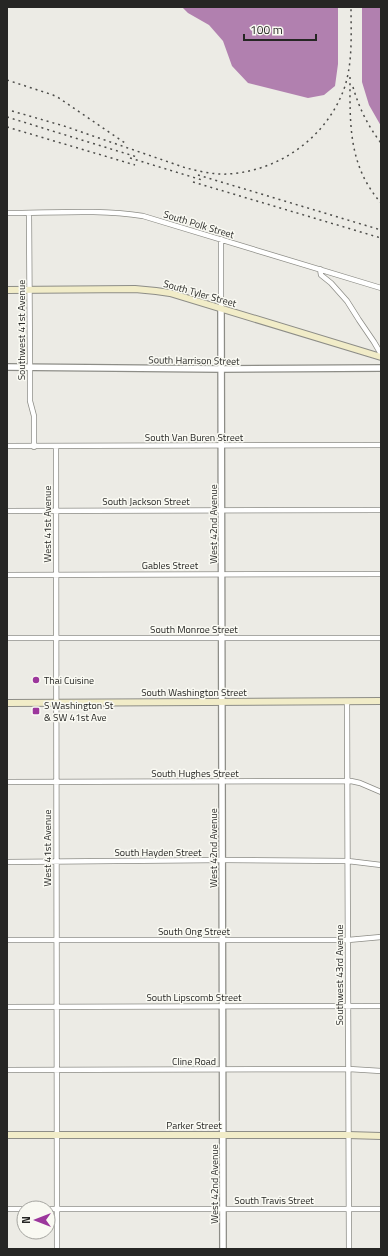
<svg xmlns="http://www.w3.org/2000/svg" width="388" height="1256" viewBox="0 0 388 1256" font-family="'Titillium Web',sans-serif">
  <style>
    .water { fill: #b180af }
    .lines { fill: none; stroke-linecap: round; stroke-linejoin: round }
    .minor-casing { stroke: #8d8d87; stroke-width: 6 }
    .tertiary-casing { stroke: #8d8d87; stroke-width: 8 }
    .secondary-casing { stroke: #8d8d87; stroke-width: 8 }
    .minor { stroke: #fff; stroke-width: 4.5 }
    .tertiary { stroke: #fff; stroke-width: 5.5 }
    .secondary { stroke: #f1ecc8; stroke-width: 6 }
    .rail { stroke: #4d4d4a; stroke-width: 1.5; stroke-dasharray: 2 4; stroke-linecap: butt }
    .poi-dot { fill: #9c379c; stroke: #f9f9f2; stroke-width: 1.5 }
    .labels { text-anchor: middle; stroke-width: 3; stroke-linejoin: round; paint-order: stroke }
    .street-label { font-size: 10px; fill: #262624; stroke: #f9f9f2 }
    .poi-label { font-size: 10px; fill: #262624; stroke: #f9f9f2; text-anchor: start }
  </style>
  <rect width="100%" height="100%" fill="#ecebe5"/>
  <!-- water -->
  <path class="water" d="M182 7H338V64L335 86 324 95 308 98 248 83 232 66 223 41 209 25 188 13Z
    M362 7H381V126L369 105 362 82Z"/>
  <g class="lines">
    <!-- minor casing -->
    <g class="minor-casing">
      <path id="minor" d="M7 213C52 213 99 209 143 216L381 288
        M29 213 30 366V401L34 416V447
        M320 269 321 275 331 283 347 301 359 320 374 342 381 354
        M221 308V239
        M7 446 381 445
        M56 447 57 1249
        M7 511 381 510
        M7 575 381 574
        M7 638H381
        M347 702 349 1249
        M7 782 351 781 360 783 381 792
        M7 862 222 860 348 861 381 865
        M7 940H348L381 937
        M7 1007 381 1006
        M7 1070 349 1069 381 1071
        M7 1209H24
        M48 1209H381"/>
    </g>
    <!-- tertiary casing -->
    <g class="tertiary-casing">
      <path id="tertiary" d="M221 308 223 1249
        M7 367 221 369 381 368"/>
    </g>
    <!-- secondary casing -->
    <g class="secondary-casing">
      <path id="secondary" d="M7 290 135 289 156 291 170 293 381 357
        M7 703 381 701
        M7 1135H348L381 1136"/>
    </g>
    <!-- minor -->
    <use href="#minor" class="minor"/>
    <!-- tertiary -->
    <use href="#tertiary" class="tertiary"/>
    <!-- secondary -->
    <use href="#secondary" class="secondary"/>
    <!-- rail -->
    <path class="rail" d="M350 77C350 124 348 165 381 203
      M7 80 53 95 59 98 125 143
      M353 87C359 108 368 126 381 143
      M12 111 64 126 186 168C199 171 214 175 228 174 279 171 326 138 344 89 353 63 351 34 351 7
      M7 117 137 157
      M7 127 135 165
      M130 158 202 180
      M198 175 381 230
      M193 182 381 238"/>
  </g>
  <!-- markers -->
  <g class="poi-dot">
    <circle cx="36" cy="680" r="4"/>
    <rect x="32" y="707" width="8" height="8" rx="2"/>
  </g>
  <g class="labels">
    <!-- street labels -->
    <g class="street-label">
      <text transform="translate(199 224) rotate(17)" y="4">South Polk Street</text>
      <text transform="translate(200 293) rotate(16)" y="4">South Tyler Street</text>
      <text transform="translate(21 330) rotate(-90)" y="4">Southwest 41st Avenue</text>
      <text transform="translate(194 360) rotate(1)" y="4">South Harrison Street</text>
      <text x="194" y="441">South Van Buren Street</text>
      <text x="146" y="505">South Jackson Street</text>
      <text transform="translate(47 524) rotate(-90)" y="4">West 41st Avenue</text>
      <text transform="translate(213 524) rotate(-90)" y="4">West 42nd Avenue</text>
      <text x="170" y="569">Gables Street</text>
      <text x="194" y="633">South Monroe Street</text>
      <text x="194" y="696">South Washington Street</text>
      <text x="195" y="777">South Hughes Street</text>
      <text transform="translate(47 848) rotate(-90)" y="4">West 41st Avenue</text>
      <text transform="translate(213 848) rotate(-90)" y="4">West 42nd Avenue</text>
      <text x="158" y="856">South Hayden Street</text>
      <text x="194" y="935">South Ong Street</text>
      <text transform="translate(339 975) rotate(-90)" y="4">Southwest 43rd Avenue</text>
      <text x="194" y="1001">South Lipscomb Street</text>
      <text x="194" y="1065">Cline Road</text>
      <text x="194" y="1129">Parker Street</text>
      <text transform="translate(214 1184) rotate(-90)" y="4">West 42nd Avenue</text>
      <text x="274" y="1204">South Travis Street</text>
    </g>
    <!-- poi labels -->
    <g class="poi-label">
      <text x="44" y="684">Thai Cuisine</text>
      <text x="44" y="709">S Washington St<tspan x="44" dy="12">&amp; SW 41st Ave</tspan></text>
    </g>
  </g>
  <!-- border -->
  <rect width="388" height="1256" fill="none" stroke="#262624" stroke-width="16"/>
  <!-- north arrow -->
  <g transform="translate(36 1220) rotate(270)"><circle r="19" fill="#f9f9f2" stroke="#a5a5a0"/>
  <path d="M0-3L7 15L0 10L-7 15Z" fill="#9c379c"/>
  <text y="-6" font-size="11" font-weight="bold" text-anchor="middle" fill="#262624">N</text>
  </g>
  <!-- scale -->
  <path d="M244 34v6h72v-6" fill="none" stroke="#262624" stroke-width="2"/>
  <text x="250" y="34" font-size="12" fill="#262624" stroke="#f9f9f2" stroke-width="3" paint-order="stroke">100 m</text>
</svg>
